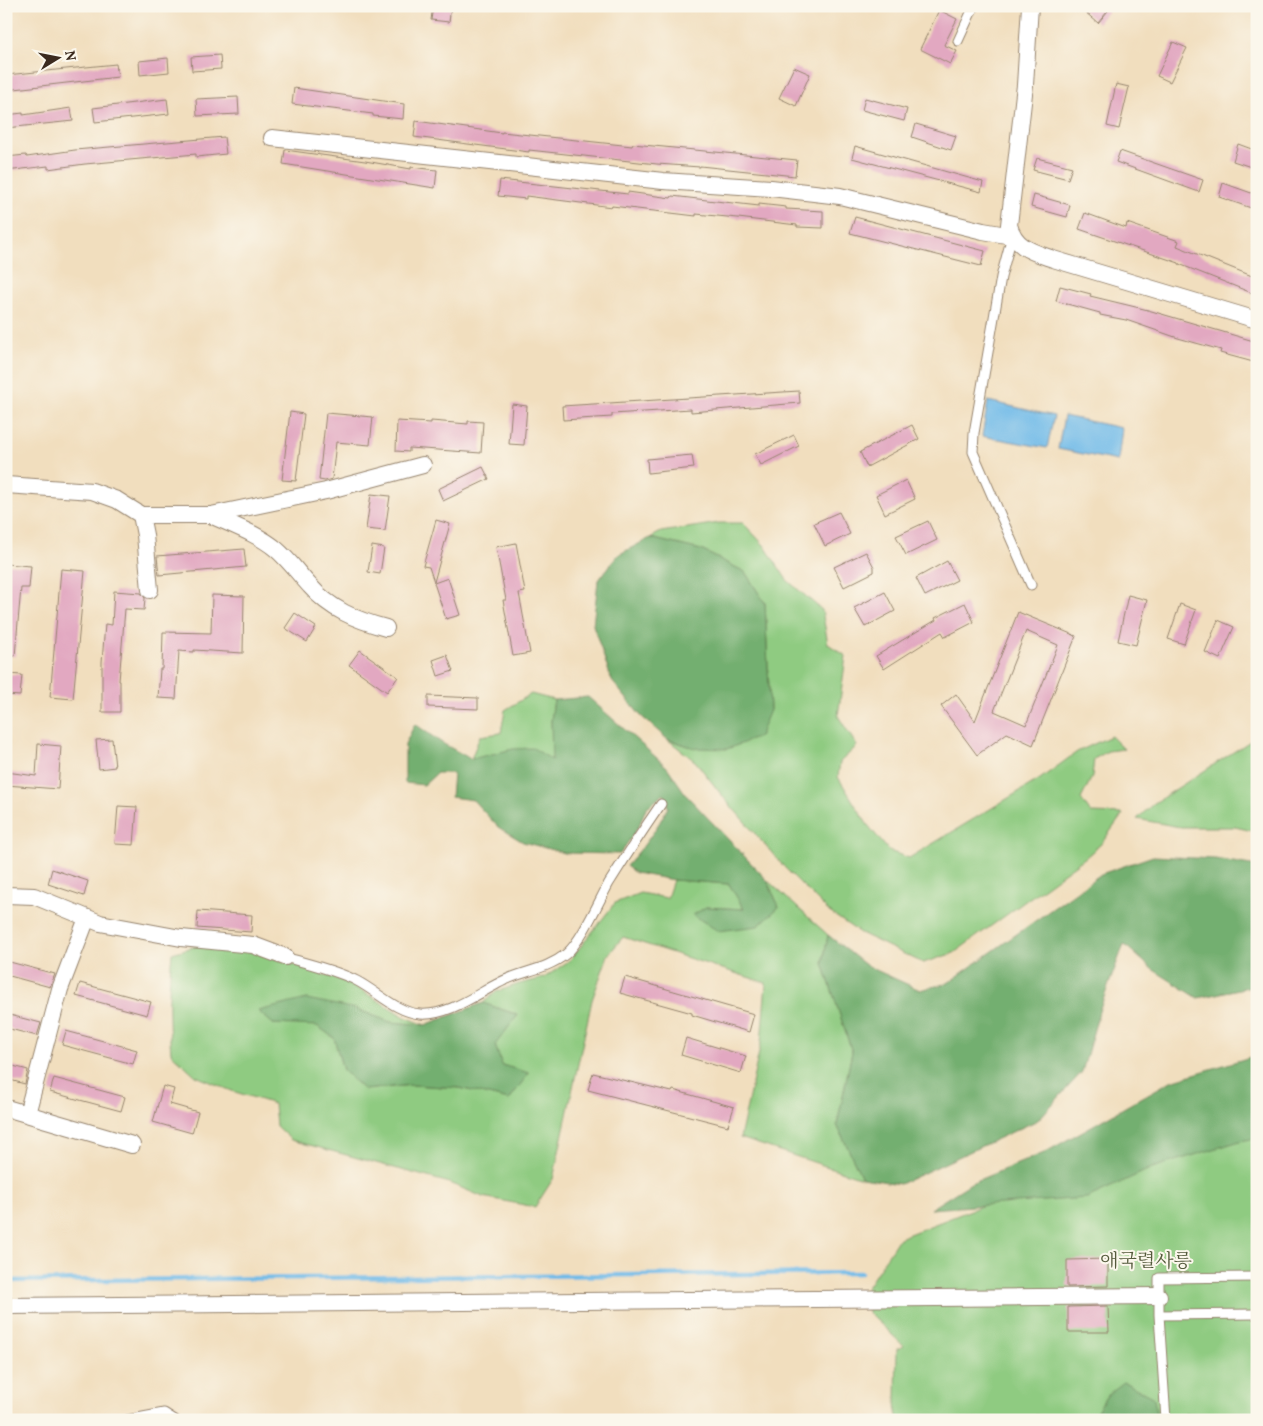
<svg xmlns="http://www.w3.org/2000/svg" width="1263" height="1426" viewBox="0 0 1263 1426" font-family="Vollkorn,'Noto Serif KR',serif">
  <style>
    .green { fill: #8fcb81; stroke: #657a50 }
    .forest { fill: #73af6f; stroke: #576c46 }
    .water { fill: #6fbae8; stroke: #557283 }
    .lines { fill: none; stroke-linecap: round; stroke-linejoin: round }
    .stream { stroke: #6fbae8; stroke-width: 4.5 }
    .building { fill: #e2a8c1; fill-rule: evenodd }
    .service-casing { stroke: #96846e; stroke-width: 11 }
    .minor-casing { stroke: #96846e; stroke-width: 18 }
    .service { stroke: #fff; stroke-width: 9 }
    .minor { stroke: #fff; stroke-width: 16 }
    .labels { text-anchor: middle; stroke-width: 4; stroke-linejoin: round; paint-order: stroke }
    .park-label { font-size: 19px; fill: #545a3c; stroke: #fbf7ec }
  </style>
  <rect width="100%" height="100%" fill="#fbf7ec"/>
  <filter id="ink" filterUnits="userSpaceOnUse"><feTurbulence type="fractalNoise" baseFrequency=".02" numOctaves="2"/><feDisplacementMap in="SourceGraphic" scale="10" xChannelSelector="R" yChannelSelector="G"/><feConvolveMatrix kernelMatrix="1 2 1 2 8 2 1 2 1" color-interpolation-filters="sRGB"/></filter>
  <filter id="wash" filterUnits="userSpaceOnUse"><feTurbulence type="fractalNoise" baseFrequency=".0096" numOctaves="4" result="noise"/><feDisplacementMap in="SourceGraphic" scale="20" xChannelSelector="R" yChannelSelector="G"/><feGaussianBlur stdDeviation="1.12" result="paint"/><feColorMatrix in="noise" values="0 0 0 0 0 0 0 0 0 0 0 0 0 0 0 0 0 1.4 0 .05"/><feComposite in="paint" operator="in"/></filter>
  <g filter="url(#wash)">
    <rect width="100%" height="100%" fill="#f1debe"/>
    <!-- green -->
    <path class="green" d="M719 523H743L764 545 787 580 822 610 828 644 846 656 838 716 857 746 840 762 838 777 867 824 889 851 909 858 1040 779 1077 752 1111 736 1124 749 1108 751 1094 759 1092 777 1081 799 1091 813 1123 814 1101 844 1086 857 954 953 923 963 860 933 828 911 785 868 724 798 696 762 667 739 695 748 770 710 765 603 745 572 701 550 650 538 661 532Z
      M531 694 554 700 551 720 553 761 471 759 480 736 501 733 505 710Z
      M1255 738H1257V832L1235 827H1180L1137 819 1153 804Z
      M673 880 729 884 744 909 706 907 693 916 779 907 767 880 828 935 823 963 852 1052 837 1125 862 1178 740 1138 761 1043 766 983 623 937 608 955 592 1000 553 1179 535 1207 483 1197 450 1183 291 1140 276 1126 274 1104 232 1091 196 1076 171 1053C168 1019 168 986 172 953L197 946 239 948 286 962 349 983 405 1017 425 1025 390 1022 356 1009 273 1024 317 1025 334 1038 343 1070 364 1090 412 1085 460 1088 509 1100 495 1044 518 1015 483 1003 496 992 519 984 544 978 570 960 615 903 640 893 667 898Z
      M1257 1099V1420H1116L1108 1394 1091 1420H1047L1035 1415 1033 1420H897L896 1399 897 1349 904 1346 868 1312 866 1289 899 1238Z"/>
    <!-- forest -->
    <path class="forest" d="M650 538 701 550 745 572 765 603 770 710 759 737 727 749 695 748 667 739 640 715 612 681 593 625 598 581 618 555Z
      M588 697 667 767 687 796 767 880 779 907 758 926 718 931 693 915 706 907 744 909 729 884 673 880 635 873 626 866C643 848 657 829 668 807L664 794 646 808 639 826 620 854 564 853 523 842 498 827 473 800 451 797 453 773H437L424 785 405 783V744L415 724 442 743 471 759 513 749 533 748 552 760 551 720 554 700Z
      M1153 856 1215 859 1257 866V985L1198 998 1152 969 1124 944 1100 1008 1082 1072 1038 1120 900 1184 862 1178 837 1125 852 1052 823 963 828 935 867 966 920 990 948 983 1101 874Z
      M307 999 356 1009 390 1022 425 1025 483 1003 518 1015 495 1045 502 1065 529 1073 509 1100 460 1088 412 1085 364 1090 343 1070 334 1038 317 1026 273 1024 258 1011Z
      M1257 1055V1138L1240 1141 1152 1168 1087 1198 930 1209 971 1183 1044 1153 1171 1081Z
      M1124 1382 1154 1398 1157 1420H1091L1108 1394Z
      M1185 1414H1257V1420H1187Z"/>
    <!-- water -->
    <path class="water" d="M988 401 1054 416 1047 448 982 436Z
      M1064 416 1122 428 1118 461 1058 449Z"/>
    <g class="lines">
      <!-- stream -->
      <path class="stream" d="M6 1281C291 1280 576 1273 861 1273"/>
    </g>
    <g id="blocks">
      <!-- building -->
      <path class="building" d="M433 6H451L449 22 431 20Z
        M1078 6H1112L1098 23Z
        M939 10 957 19 944 45 957 51 950 64 920 49Z
        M1173 42 1187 48 1170 82 1157 76Z
        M220 55 221 69 192 71 191 57Z
        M168 58 169 72 140 75 139 61Z
        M116 64 118 77 6 90V75Z
        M794 67 810 74 796 106 779 98Z
        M1116 84 1129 87 1119 129 1107 126Z
        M294 88 404 104 403 119 373 116V114L292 104Z
        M238 97 239 114 197 116 196 99Z
        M865 98 907 109 904 121 862 110Z
        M167 99 169 114 95 122 93 108Z
        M71 108 73 121 6 128V115L23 113V115Z
        M416 121 502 133V132L632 146 633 144 797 160 795 176 700 166V167L657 164 529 150V152L414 137Z
        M916 124 956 136 951 150 912 137Z
        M224 137 226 154 196 157V154L85 164 48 169V166L6 171V157L26 155 27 157 75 150Z
        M1238 144 1257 151V169L1233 161Z
        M855 146 983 182 981 192 852 158Z
        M285 150 365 161 411 169V167L437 170 435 188 283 164Z
        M1120 151 1203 180 1199 192 1116 162Z
        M1037 158 1072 167 1068 179 1033 170Z
        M500 180 628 194V192L671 198 672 196 759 206V204L786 207V209L823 211V228L797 227V225L738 218 696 214V216L612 206V207L526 196V199L498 196Z
        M1223 183 1257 195V210L1219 197Z
        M1034 195 1070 205 1067 217 1031 207Z
        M1085 213 1126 228 1127 223 1179 241 1177 246 1257 278V295L1179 264V263L1079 229Z
        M855 217 985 251 981 266 850 233Z
        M1060 286 1091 294 1090 296 1148 310 1257 342V363L1220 353 1221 350 1178 338 1126 320 1100 315V313L1056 301Z
        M799 391 800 403 691 412V409L612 414V417L563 420 562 406Z
        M512 404 527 406 524 445 509 444Z
        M290 412 304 414 296 481 282 480Z
        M326 413 373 417 370 445 336 442 332 479 325 481 319 480Z
        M397 421 431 423V421L468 424V421L483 422 481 453 409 448V452L396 451Z
        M912 425 919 439 867 467 860 452Z
        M794 435 799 446 761 465 755 454Z
        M692 455 694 468 648 473 647 459Z
        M483 467 489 479 443 501 438 489Z
        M906 480 915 499 885 514 876 495Z
        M371 494 390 496 385 531 366 529Z
        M839 512 850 534 825 546 814 523Z
        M436 520 450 524 434 582 429 567 423 566Z
        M928 521 937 540 906 555 896 536Z
        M516 543 525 592 519 593 530 653 513 656 503 600H506L496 547Z
        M372 546 384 548 380 574 368 572Z
        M244 549 246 567 159 575 157 556Z
        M866 552 874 567V572L844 587 834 567Z
        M947 561 957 580 925 596 916 578Z
        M6 564 31 566 29 588H21L15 656H6Z
        M61 569 85 571 73 699 50 697Z
        M448 578 460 615 446 619 434 583Z
        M114 591 141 593 145 598 144 610 125 609 119 681H120V712H102V662L105 624 112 625Z
        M885 592 895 611 865 627 854 608Z
        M212 595 244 596 243 653 194 650V652L179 651 176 699 158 698 160 669H162L163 632 211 633Z
        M1128 595 1147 600 1136 645 1118 641Z
        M965 603 974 622 945 637 942 632 884 669 876 656 936 620 935 618Z
        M1180 604 1196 610 1184 644 1168 639Z
        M1018 612 1076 636 1033 745 1007 733 977 755 941 706 956 694 975 721ZM1026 631 1058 645 1026 725 994 711Z
        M295 613 316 627 307 642 285 628Z
        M1218 620 1234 627 1220 659 1205 652Z
        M360 650 398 677 387 692 349 665Z
        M447 655 453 671 438 676 433 660Z
        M6 674 22 675 20 696 6 695Z
        M428 696 478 698V709L428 707Z
        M112 739 115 767 99 769 96 740Z
        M38 744 61 746 58 789 6 785V772L36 776Z
        M118 806 137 807 134 845 115 844Z
        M52 869 88 881 84 896 48 884Z
        M198 911 252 915 251 932 197 928Z
        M6 961 55 974 50 987 6 975Z
        M625 977 754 1014 749 1032 692 1015V1013L620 993Z
        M80 983 151 1002 147 1015 76 996Z
        M6 1014 41 1023 37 1036 6 1028Z
        M66 1031 137 1050 133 1064 62 1045Z
        M686 1038 746 1056 741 1073 681 1055Z
        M6 1064 28 1070 25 1084 6 1079Z
        M593 1073 672 1092 673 1090 734 1107 728 1126 588 1090Z
        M54 1078 125 1097 121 1111 50 1092Z
        M163 1086 174 1089 170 1104 198 1112 192 1133 153 1122Z
        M1108 1259V1286L1067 1287V1260Z
        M1108 1306 1109 1332H1068V1307Z"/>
    </g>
  </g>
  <g filter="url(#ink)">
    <use href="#blocks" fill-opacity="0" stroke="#96846e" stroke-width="1"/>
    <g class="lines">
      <!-- service casing -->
      <g class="service-casing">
        <path id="service" d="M958 41 974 6
          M1012 236 1001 277 974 433 973 452 1031 585
          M285 957C308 964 336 970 357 981 378 992 396 1012 420 1014 447 1016 474 996 497 984 519 971 545 971 566 954 581 942 599 901 609 883 626 856 643 830 661 804
          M1257 1277 1159 1278V1315L1257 1314
          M1159 1315 1166 1420
          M127 1420 164 1413 175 1420"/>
      </g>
      <!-- minor casing -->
      <g class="minor-casing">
        <path id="minor" d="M1030 6 1025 85 1009 225C1015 248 1033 252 1053 259L1257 320
          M272 138 663 181 771 188 840 196 983 231 1012 236
          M6 485 92 491 117 500 141 515H211L326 491 423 465
          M141 515 145 535 150 590
          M211 515C232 525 258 534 276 549 290 561 297 572 310 586 330 609 356 620 386 628
          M6 895 34 896 100 923 181 938 253 945 285 957
          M6 1108 132 1145
          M27 1114 60 989 87 918
          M6 1306 1159 1296"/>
      </g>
      <!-- service -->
      <use href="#service" class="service"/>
      <!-- minor -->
      <use href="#minor" class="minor"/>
    </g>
  </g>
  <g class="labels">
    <!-- park labels -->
    <g class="park-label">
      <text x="1146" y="1267">애국렬사릉</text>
    </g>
  </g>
  <!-- margin -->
  <rect width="1263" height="1426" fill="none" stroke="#fbf7ec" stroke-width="25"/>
  <!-- north arrow -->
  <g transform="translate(58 58) rotate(80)" stroke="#fbf7ec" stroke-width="4" paint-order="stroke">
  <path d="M0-4L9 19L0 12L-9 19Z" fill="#3b2a1e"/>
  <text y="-8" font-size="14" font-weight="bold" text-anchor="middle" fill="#3b2a1e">N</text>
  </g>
</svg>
